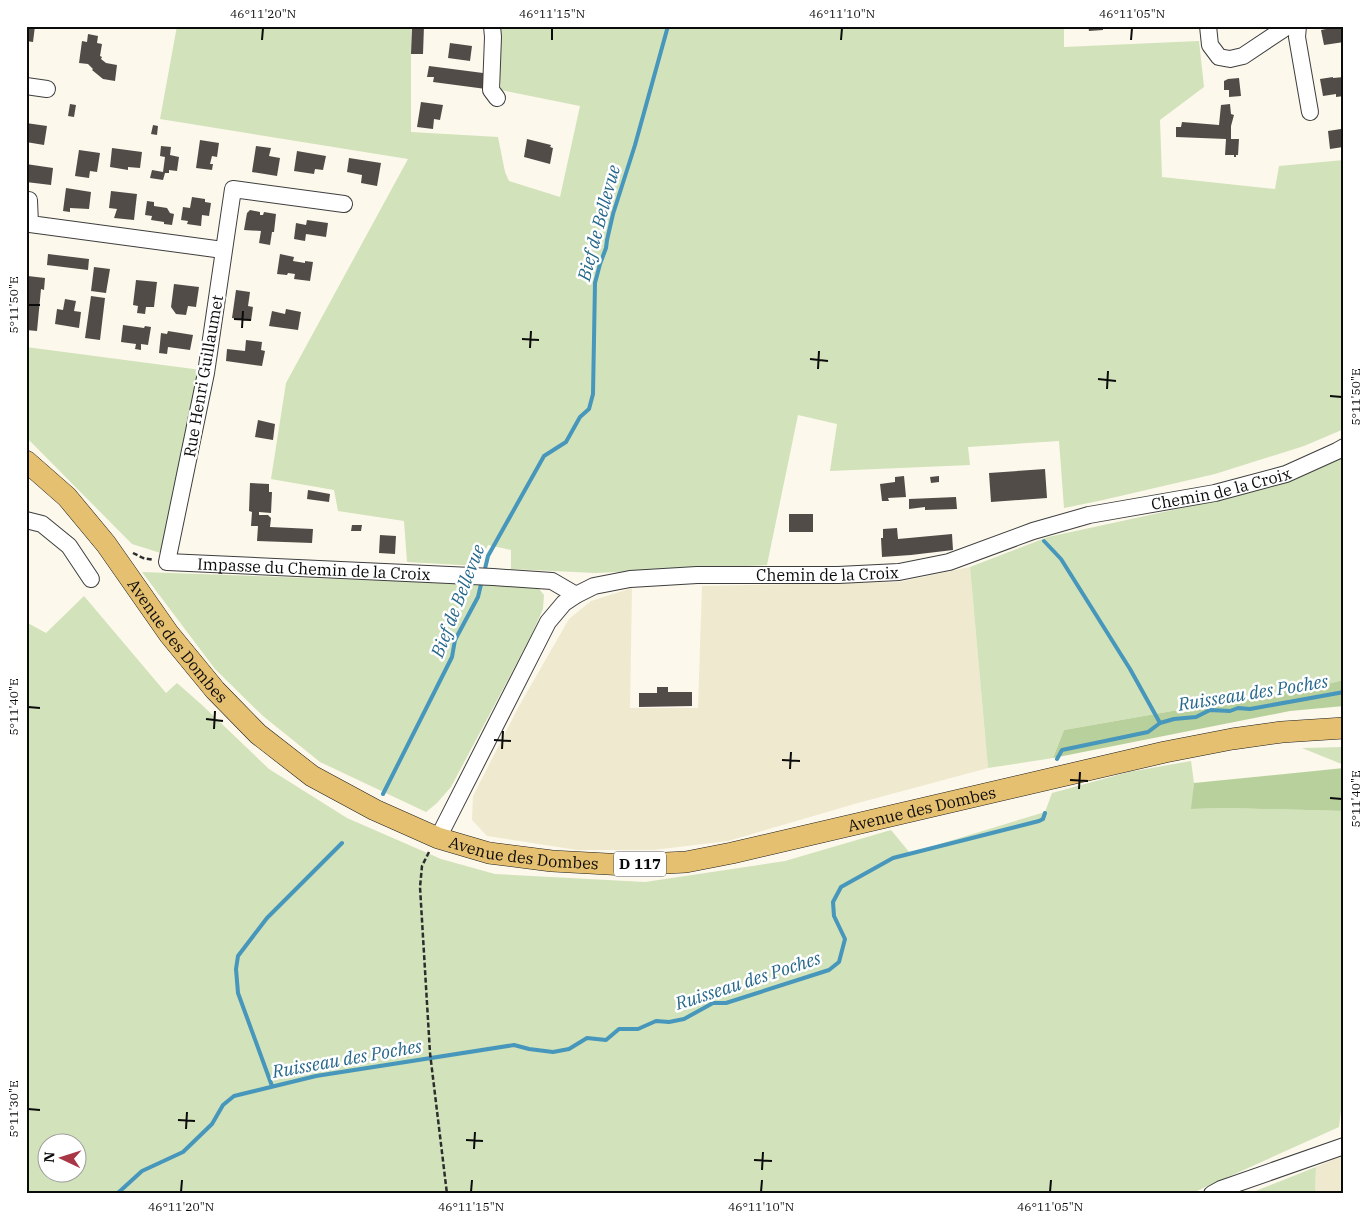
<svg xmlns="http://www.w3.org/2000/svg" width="1370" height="1220" viewBox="0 0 1370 1220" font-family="'IBM Plex Serif',serif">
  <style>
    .farmland { fill: #efe9cf }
    .green { fill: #d2e2ba; fill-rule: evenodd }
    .forest { fill: #b8d09b }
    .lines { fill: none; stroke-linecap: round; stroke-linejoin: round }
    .stream { stroke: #4796bb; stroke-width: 4 }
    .building { fill: #524c49 }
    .minor-casing { stroke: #3e3e3e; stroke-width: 18 }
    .major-casing { stroke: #1c1c1c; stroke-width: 22 }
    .path { stroke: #2d2d2d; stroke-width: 2.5; stroke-dasharray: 5 2.5; stroke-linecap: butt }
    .minor { stroke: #fff; stroke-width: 16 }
    .major { stroke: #e6c071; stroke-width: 21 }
    .ticks { fill: none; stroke: #0b0b0b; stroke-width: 2 }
    .labels { text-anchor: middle; stroke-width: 5; stroke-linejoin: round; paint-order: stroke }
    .shield { fill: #fff; stroke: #545454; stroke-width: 1 }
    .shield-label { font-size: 15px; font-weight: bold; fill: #0b0b0b }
    .street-label { font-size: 16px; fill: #0b0b0b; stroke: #fff }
    .water-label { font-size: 18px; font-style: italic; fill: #25678b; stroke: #fff }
    .neatline { fill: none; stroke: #0b0b0b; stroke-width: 2 }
    .ticks-label { font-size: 12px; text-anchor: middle; fill: #0b0b0b }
  </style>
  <rect width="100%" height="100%" fill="#fcf8eb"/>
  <!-- farmland -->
  <path class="farmland" d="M970 567 988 768 858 803 728 841 653 850H577L487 836 472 820 473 796 519 706 569 619 591 601 632 588 630 708H698L702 586 899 582Z
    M1344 1155V1194H1315L1316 1167Z"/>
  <!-- green -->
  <path class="green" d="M177 26H411V132L498 137 505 172 509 181 560 197 580 106 501 90 496 26H1064V47L1199 41 1204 87 1160 120 1162 177 1275 189 1279 166 1344 160V429L1304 446 1215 474 1103 500 1064 508 1059 441 968 447 970 465 830 471 837 424 798 415 767 565 595 573 511 569V550L488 545 478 566 407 562 404 521 338 511 334 490 271 479 286 383 408 159 160 119Z
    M26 347 201 370 164 554 132 544 26 437Z
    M1344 454V680L1327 684 1064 730 1053 758 988 768 970 567 1048 537 1228 498Z
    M142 572 391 581H505L536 585 544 595 543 609 530 638 451 787 437 803 426 812 320 762 263 716 215 669Z
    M84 596 166 693 177 683 202 705 269 769 347 818 441 859 495 874 645 882 785 861 891 830 910 853 1045 812 1052 793 1129 772 1191 761 1194 783 1192 809 1227 808 1344 811V1084L1339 1127 1190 1194H26V622L46 633ZM48 1142H78V1172H48Z
    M1344 747V765L1302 748Z
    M1316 1167 1315 1194H1248Z"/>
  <!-- forest -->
  <path class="forest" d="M1344 680V706L1290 711 1053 758 1064 730 1327 684Z
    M1344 768V811L1227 808 1191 809 1194 783Z"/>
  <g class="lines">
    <!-- stream -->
    <path class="stream" d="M1044 541 1061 559 1130 669 1160 723
      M484 573 488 556 544 456 566 442 580 417 589 409 593 394 595 283 600 264 606 248 607 240 613 214 635 145 668 26
      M1057 759 1062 750 1148 732 1160 723 1174 719 1196 717 1210 710 1230 711 1238 708 1250 709 1344 692
      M383 794 452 657 455 640 478 597 482 580
      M272 1086 238 993 236 969 238 956 267 918 342 843
      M115 1194 119 1192 142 1171 183 1152 212 1124 223 1105 234 1096 316 1076 514 1045 529 1049 553 1052 569 1049 587 1038 606 1040 619 1029H638L656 1021 669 1022 684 1019 713 1003H726L829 970 839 962 845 939 834 916 833 902 841 887 893 858 1039 821 1043 819 1045 813"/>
  </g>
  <!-- building -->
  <path class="building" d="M26 26H35L33 42 26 41Z
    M412 26H424L423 54H411Z
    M1088 26H1103V30L1089 31Z
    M1330 26H1344V42L1324 45 1321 30 1331 28Z
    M88 34 98 36 97 43 102 44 100 56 102 57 101 59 106 63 117 65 115 81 103 79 92 70 93 69 88 64 79 63 82 41 87 42Z
    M450 43 472 46 470 61 448 58Z
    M484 63 486 89 433 82 434 77H427L429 66 483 73Z
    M1333 77V78L1344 77V96L1336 97V94L1323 96 1320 79Z
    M1239 78 1241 96 1229 97V90H1224V81L1228 79Z
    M421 102 443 105 440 120 434 119 433 129 417 127Z
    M70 104 76 105 74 117 68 116Z
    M1230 104 1231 114 1234 115 1231 126V139H1239L1238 155H1236V157H1234V155H1225L1226 139 1176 137V127H1181L1182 122 1219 125 1221 105Z
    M26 123 47 126 44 145 26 142Z
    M153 125 158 126 157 135 151 134Z
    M1341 126H1344V145L1343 147 1330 149 1328 131 1341 129Z
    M527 139 551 145 550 147 553 148 550 164 524 157Z
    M200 140 219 143 217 157 212 156 210 164H213L212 170 196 168Z
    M161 146 171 147 170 155 179 157 177 171 169 170V173H165L163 180 150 178 152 170 163 172 165 157 160 156Z
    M256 146 271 148 269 156 280 158 277 176 252 172Z
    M112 148 142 152 140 168 128 167V170L110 167Z
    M79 150 100 153 97 172 90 171 89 178 75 176Z
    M297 151 326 156 323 170 315 169 314 174 294 171Z
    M349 158 381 163 377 186 361 183 362 175 347 172Z
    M26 164 53 168 51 185 26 182Z
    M66 188 91 192 89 209 70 208V212L63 211Z
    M111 191 137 194 134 220 114 218 117 209 109 208Z
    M192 197 205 199V202L211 203 209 216 202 215 201 226 187 224 188 221 181 220 183 207 190 208Z
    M147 201 154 202V206L167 208 170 213 174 214 172 225 164 224V222L151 220 152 216 145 215Z
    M250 210 260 212V215H263L264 212 276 214 274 232H272L270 245 259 243 261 231 244 230 247 213Z
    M307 220 328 223 326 237 306 234 305 241 294 239 296 223 306 225Z
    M48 254 89 259 88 270 47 265Z
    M280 254 294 257 293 261 305 263V261L313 262 310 281 294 279 295 274 288 273 287 275 277 274Z
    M94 267 110 269 106 293 91 291Z
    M28 276 45 278 44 290 41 289 37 331 26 330V290Z
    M136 280 157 282 154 307H146L145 314 137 313 138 306 133 305Z
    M174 284 199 287 196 307 188 306 186 315 176 314 171 307Z
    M236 290 250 292 248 306 253 307 251 321 232 318Z
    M91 296 105 298 100 340 85 338Z
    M65 299 76 301 74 311 81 312 79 328 55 324 57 309 63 310Z
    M286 309 301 312 298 330 269 326 272 311 285 314Z
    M123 325 144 328 145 326 151 327 148 345 141 344V350L135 349 136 344 121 342Z
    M168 331 193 335 190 350 168 347 167 354 159 353 161 333 167 334Z
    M246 340 262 342 261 350 265 351 262 366 226 361 227 349 245 351Z
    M258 420 275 424 273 440 255 437Z
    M1045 469 1047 498 991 502 989 473Z
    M904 476 906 497 888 498 889 501H882L880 484 895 482V477Z
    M939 476V482L931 483 930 477Z
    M250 483 269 484V492H272L271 513 259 512V515H268L271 518 270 527 313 529 312 543 257 541 258 526H251L252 512 249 511Z
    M308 490 330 494 329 502 307 499Z
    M956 497 957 509 925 510V507L909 509V499Z
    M789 514H813V532H789Z
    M352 525H362L361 531H351Z
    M897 528 898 539 952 534 953 550 911 555 882 557 881 538H883V529Z
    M380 535 396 536 395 554 379 553Z
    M657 687H668V692H692V706L639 707V693H657Z"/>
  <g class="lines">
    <!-- minor casing -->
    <g class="minor-casing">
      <g id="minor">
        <path d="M492 26 493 37 491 90 497 98"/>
        <path d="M1208 26 1210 45 1219 57 1230 59 1243 56 1288 26"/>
        <path d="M1298 26 1297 37 1310 112"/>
        <path d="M26 86 47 89"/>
        <path d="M26 200H29L30 224 223 250"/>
        <path id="s1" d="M344 204 233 189 206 373 167 562 493 577 552 581 576 595"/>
        <path d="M26 520 42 524 69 546 91 579"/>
        <path id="s2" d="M438 838 548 622 564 603 576 595 594 586 630 579 697 575H838L899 572 949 562 1033 531 1089 515 1215 493 1286 474 1337 451 1344 447"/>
        <path d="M1212 1194 1221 1189 1344 1146"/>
      </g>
    </g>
    <!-- major casing -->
    <g class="major-casing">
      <g id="major">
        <path id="s3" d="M26 461 67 497 106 544 169 634 215 690 258 734 312 776 375 810 438 838 489 853 552 861 626 865 686 862 732 853 1165 752 1232 739 1282 732 1344 728"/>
      </g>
    </g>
    <!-- path -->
    <path class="path" d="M133 553 143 558 154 560
      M429 852 422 866 420 887 430 1053 447 1194"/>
    <!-- minor -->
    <use href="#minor" class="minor"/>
    <!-- major -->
    <use href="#major" class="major"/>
  </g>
  <!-- ticks -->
  <path class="ticks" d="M262 40 263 28M552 40V28M841 40 842 28M1131 40 1132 28M28 305H40M234 319 251 320M242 328 243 311M522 339 539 340M530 348 531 331M810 359 828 361M818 369 819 351M1098 379 1116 381M1107 389 1108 371M1330 396 1342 397M28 707 40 708M206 719 223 721M214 729 215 711M494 740 511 741M502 749 503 731M782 760 800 761M790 769 791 752M1070 780 1088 781M1079 789 1080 772M1330 798 1342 799M28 1109 40 1110M178 1120 195 1121M186 1129 187 1112M466 1140 483 1141M474 1149 475 1132M754 1160 772 1161M762 1170 763 1152M181 1192 182 1180M471 1192 472 1180M761 1192 762 1180M1050 1192 1051 1180"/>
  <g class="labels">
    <!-- shield labels -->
    <rect class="shield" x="614" y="851.5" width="52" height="25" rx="4"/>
    <g class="shield-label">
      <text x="640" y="869">D 117</text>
    </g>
    <!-- street labels -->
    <g class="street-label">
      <text transform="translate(203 376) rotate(-80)" y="6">Rue Henri Guillaumet</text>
      <text dy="6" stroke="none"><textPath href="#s2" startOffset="941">Chemin de la Croix</textPath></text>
      <text dy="6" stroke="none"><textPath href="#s1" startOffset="638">Impasse du Chemin de la Croix</textPath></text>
      <text dy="6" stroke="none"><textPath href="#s2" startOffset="536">Chemin de la Croix</textPath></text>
      <text dy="6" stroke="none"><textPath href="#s3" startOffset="236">Avenue des Dombes</textPath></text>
      <text dy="6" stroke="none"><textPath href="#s3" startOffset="1061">Avenue des Dombes</textPath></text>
      <text dy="6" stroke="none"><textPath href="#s3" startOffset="656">Avenue des Dombes</textPath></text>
    </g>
    <!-- water labels -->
    <g class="water-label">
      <text transform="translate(599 223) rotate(-75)" y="6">Bief de Bellevue</text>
      <text transform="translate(458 601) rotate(-69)" y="6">Bief de Bellevue</text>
      <text transform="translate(1253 693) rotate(-9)" y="6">Ruisseau des Poches</text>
      <text transform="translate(748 981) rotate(-18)" y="6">Ruisseau des Poches</text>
      <text transform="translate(347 1059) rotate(-10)" y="6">Ruisseau des Poches</text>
    </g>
  </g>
  <!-- border -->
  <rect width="1370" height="1220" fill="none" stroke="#ffffff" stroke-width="55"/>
  <!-- north arrow -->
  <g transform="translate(62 1158) rotate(274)"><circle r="24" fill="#ffffff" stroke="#9d9d9d"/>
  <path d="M0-4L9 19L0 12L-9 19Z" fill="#a83645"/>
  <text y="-8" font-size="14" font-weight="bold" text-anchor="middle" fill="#0b0b0b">N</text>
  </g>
  <rect x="28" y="28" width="1314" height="1164" class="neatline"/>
  <g class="ticks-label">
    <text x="263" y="18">46°11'20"N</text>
    <text x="552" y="18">46°11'15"N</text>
    <text x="842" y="18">46°11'10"N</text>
    <text x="1132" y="18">46°11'05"N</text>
    <text transform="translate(14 305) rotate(-90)" y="4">5°11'50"E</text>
    <text transform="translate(1356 397) rotate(-90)" y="4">5°11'50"E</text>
    <text transform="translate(14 707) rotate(-90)" y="4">5°11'40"E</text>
    <text transform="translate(1356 799) rotate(-90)" y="4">5°11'40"E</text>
    <text transform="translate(14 1109) rotate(-90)" y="4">5°11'30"E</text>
    <text x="181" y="1211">46°11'20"N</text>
    <text x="471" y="1211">46°11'15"N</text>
    <text x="761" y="1211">46°11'10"N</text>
    <text x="1050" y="1211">46°11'05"N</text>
  </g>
</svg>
